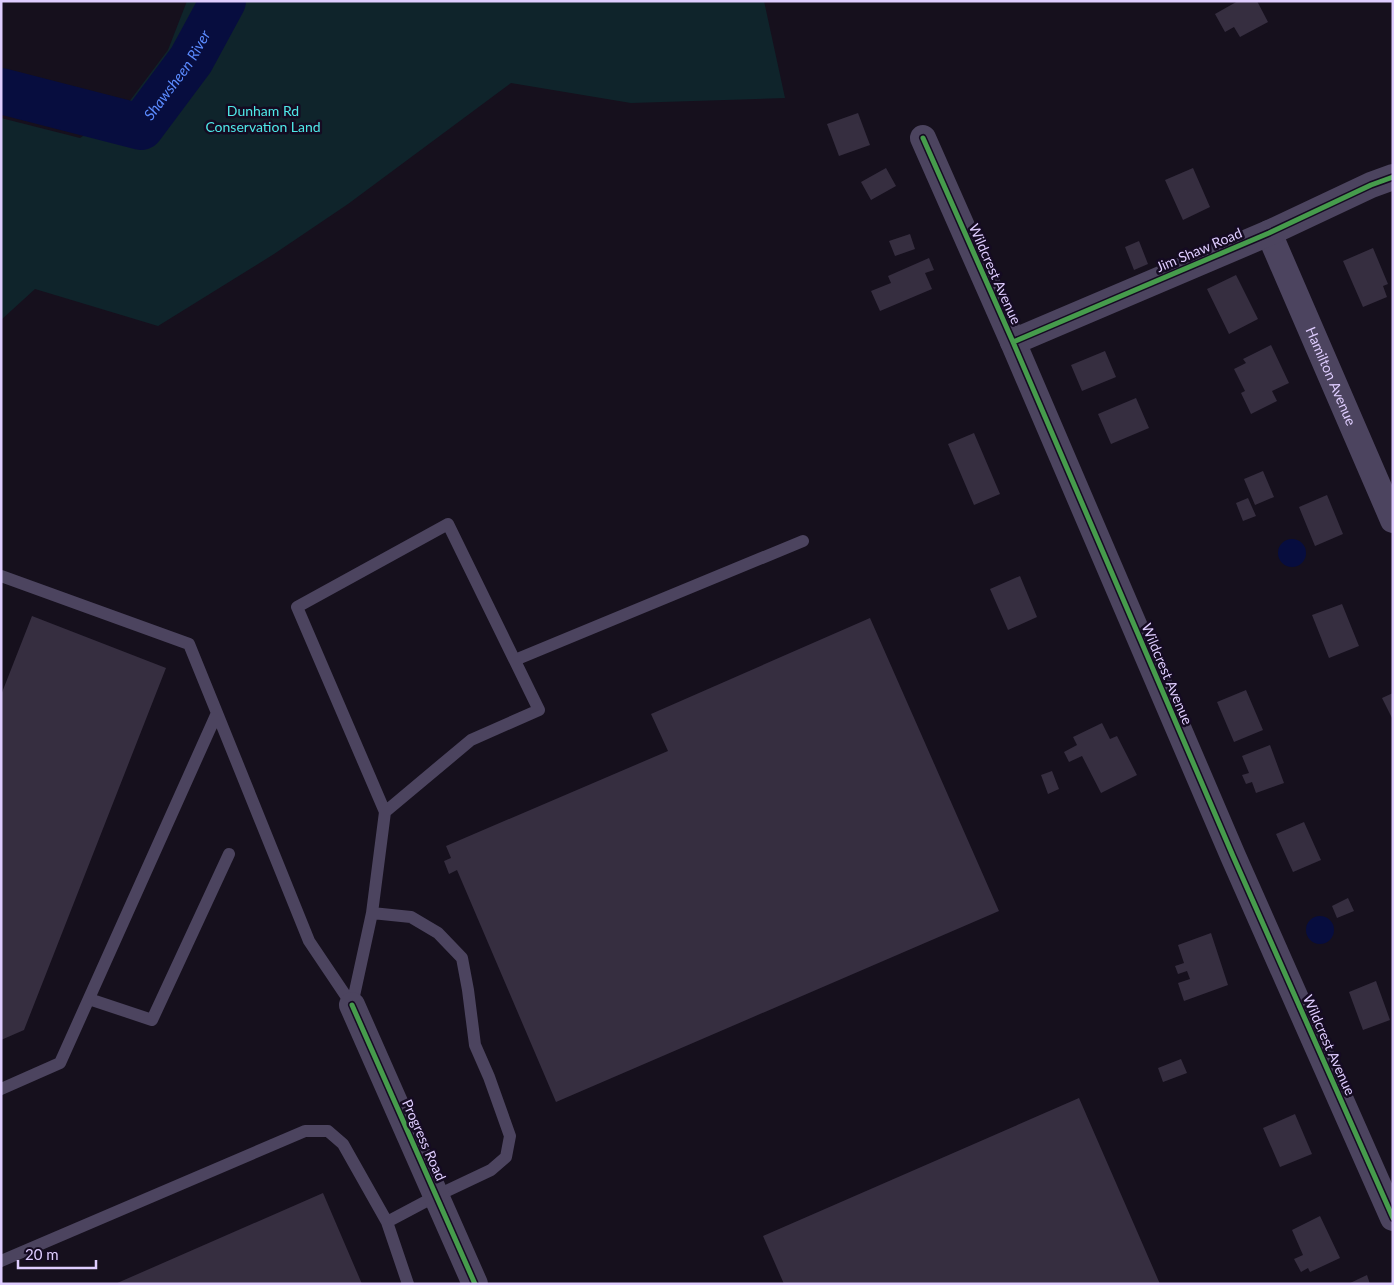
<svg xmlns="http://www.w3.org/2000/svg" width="1394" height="1285" viewBox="0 0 1394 1285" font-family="Lato,sans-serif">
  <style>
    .green { fill: #0f242b }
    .water { fill: #070d3f }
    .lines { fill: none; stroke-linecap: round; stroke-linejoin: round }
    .river { stroke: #070d3f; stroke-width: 46 }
    .building { fill: #362e40 }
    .lane { stroke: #4c445f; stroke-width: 12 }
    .street { stroke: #4c445f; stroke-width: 26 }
    .cycleway-casing { stroke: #150b22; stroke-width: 8 }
    .cycleway { stroke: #469c4c; stroke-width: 5 }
    .labels { text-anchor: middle; stroke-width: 5; stroke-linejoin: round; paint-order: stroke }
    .park-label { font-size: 14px; fill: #4fe9e8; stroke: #150b22 }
    .street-label { font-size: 14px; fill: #dfcdff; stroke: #150b22 }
    .water-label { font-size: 15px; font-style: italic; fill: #5b8bff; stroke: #150b22 }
  </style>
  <rect width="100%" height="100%" fill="#16101d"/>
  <!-- green -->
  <path class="green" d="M187 1H764L785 98 631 103 511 83 348 204 274 254 158 326 35 289 1 320V118L80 138 123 110 168 50Z"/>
  <!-- water -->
  <path class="water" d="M1278 553a14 14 0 1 1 28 0a14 14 0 1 1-28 0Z
    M1306 930a14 14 0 1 1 28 0a14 14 0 1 1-28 0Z"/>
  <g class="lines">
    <!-- river -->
    <path class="river" id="s1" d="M1 91 141 127 191 60 223 1"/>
  </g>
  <!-- building -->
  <path class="building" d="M1238 1H1257L1268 22 1240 37 1234 27 1225 32 1215 14Z
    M858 113 870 145 839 156 827 124Z
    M886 168 896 186 871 200 861 182Z
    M1193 168 1210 207 1183 220 1165 180Z
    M910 234 915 249 895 256 889 241Z
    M1139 241 1148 264 1134 270 1125 247Z
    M1373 248 1388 284 1383 286 1387 297 1363 307 1343 261Z
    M929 258 934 270 925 273 932 289 880 311 871 291 891 283 888 276Z
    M1236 275 1258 319 1229 334 1207 289Z
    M1271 345 1289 383 1272 391 1277 401 1251 414 1241 393 1245 391 1234 369 1246 363 1243 359Z
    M1105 351 1116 377 1082 391 1071 365Z
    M1136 398 1149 428 1111 444 1098 414Z
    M974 433 1000 494 974 505 948 444Z
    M1263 471 1274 497 1255 505 1244 479Z
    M1327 495 1343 534 1315 546 1299 507Z
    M1248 498 1256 516 1243 521 1236 503Z
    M1020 576 1037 617 1008 630 990 589Z
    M1342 604 1359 646 1329 658 1312 615Z
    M32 616 166 668 24 1030 1 1040V695Z
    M870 618 999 911 556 1102 457 870 449 874 444 861 451 858 446 846 668 751 651 714Z
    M1246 690 1263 730 1234 742 1217 702Z
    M1393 693V720L1382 698Z
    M1102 723 1110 739 1117 736 1137 775 1101 793 1082 756 1069 762 1064 752 1077 745 1073 737Z
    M1270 745 1284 783 1256 793 1252 782 1246 784 1242 775 1249 773 1242 756Z
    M1052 771 1059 789 1048 794 1041 775Z
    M1304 822 1321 860 1293 872 1276 834Z
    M1348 898 1354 911 1337 918 1332 906Z
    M1211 933 1228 985 1184 1001 1178 983 1190 979 1187 971 1178 974 1175 966 1184 963 1178 945Z
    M1376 981 1390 1020 1363 1030 1349 992Z
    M1181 1059 1187 1073 1163 1082 1158 1068Z
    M1079 1098 1160 1284H784L763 1236Z
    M1295 1114 1312 1154 1280 1167 1263 1128Z
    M323 1193 362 1284H115Z
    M1320 1216 1340 1258 1310 1272 1308 1268 1301 1272 1294 1259 1303 1255 1292 1230Z
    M1367 1275 1370 1284H1348Z"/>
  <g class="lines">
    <!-- lane -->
    <path class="lane" d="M1 576 189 644 217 713
      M515 660 803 541
      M372 913 411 917 438 933 462 958 468 990 475 1045 489 1077 510 1136 506 1157 491 1170 436 1196 387 1222
      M89 999 152 1020 229 854
      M352 1005 372 913 385 812 471 740 539 710 448 524 297 607 385 812
      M1 1089 60 1063 217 713 309 941 352 1005
      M1 1261 305 1131H328L343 1144 387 1222 408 1284"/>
    <!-- street -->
    <g class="street">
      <path d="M923 138 1013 342 1233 856 1393 1218"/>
      <path id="s2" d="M1269 233 1393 520"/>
      <path d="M1013 342 1269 233 1371 185 1393 177"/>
      <path d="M352 1005 475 1284"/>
    </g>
    <!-- cycleway casing -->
    <g class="cycleway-casing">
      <path id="cycleway" d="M923 138 1013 342 1233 856 1393 1218
        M1013 342 1269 233 1371 185 1393 177
        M352 1005 475 1284"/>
    </g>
    <!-- cycleway -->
    <use href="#cycleway" class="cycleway"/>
  </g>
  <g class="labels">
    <!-- park labels -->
    <g class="park-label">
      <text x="263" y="116">Dunham Rd<tspan x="263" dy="16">Conservation Land</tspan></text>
    </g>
    <!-- street labels -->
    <g class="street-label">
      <text transform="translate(1199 250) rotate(-23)" y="5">Jim Shaw Road</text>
      <text transform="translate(995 274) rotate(66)" y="5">Wildcrest Avenue</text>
      <text dy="5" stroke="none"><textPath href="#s2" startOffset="156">Hamilton Avenue</textPath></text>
      <text transform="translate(1167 674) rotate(67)" y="5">Wildcrest Avenue</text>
      <text transform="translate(1329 1045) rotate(66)" y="5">Wildcrest Avenue</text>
      <text transform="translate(424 1140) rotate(66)" y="5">Progress Road</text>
    </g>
    <!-- water labels -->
    <g class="water-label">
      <text dy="5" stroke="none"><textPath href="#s1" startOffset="208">Shawsheen River</textPath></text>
    </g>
  </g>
  <!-- border -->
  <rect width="1394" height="1285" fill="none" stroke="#dfcdff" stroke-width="5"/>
  <!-- scale -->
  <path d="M18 1260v8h78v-8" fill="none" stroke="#dfcdff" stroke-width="2.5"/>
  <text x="25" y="1260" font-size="15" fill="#dfcdff" stroke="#150b22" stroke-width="4" paint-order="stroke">20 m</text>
</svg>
